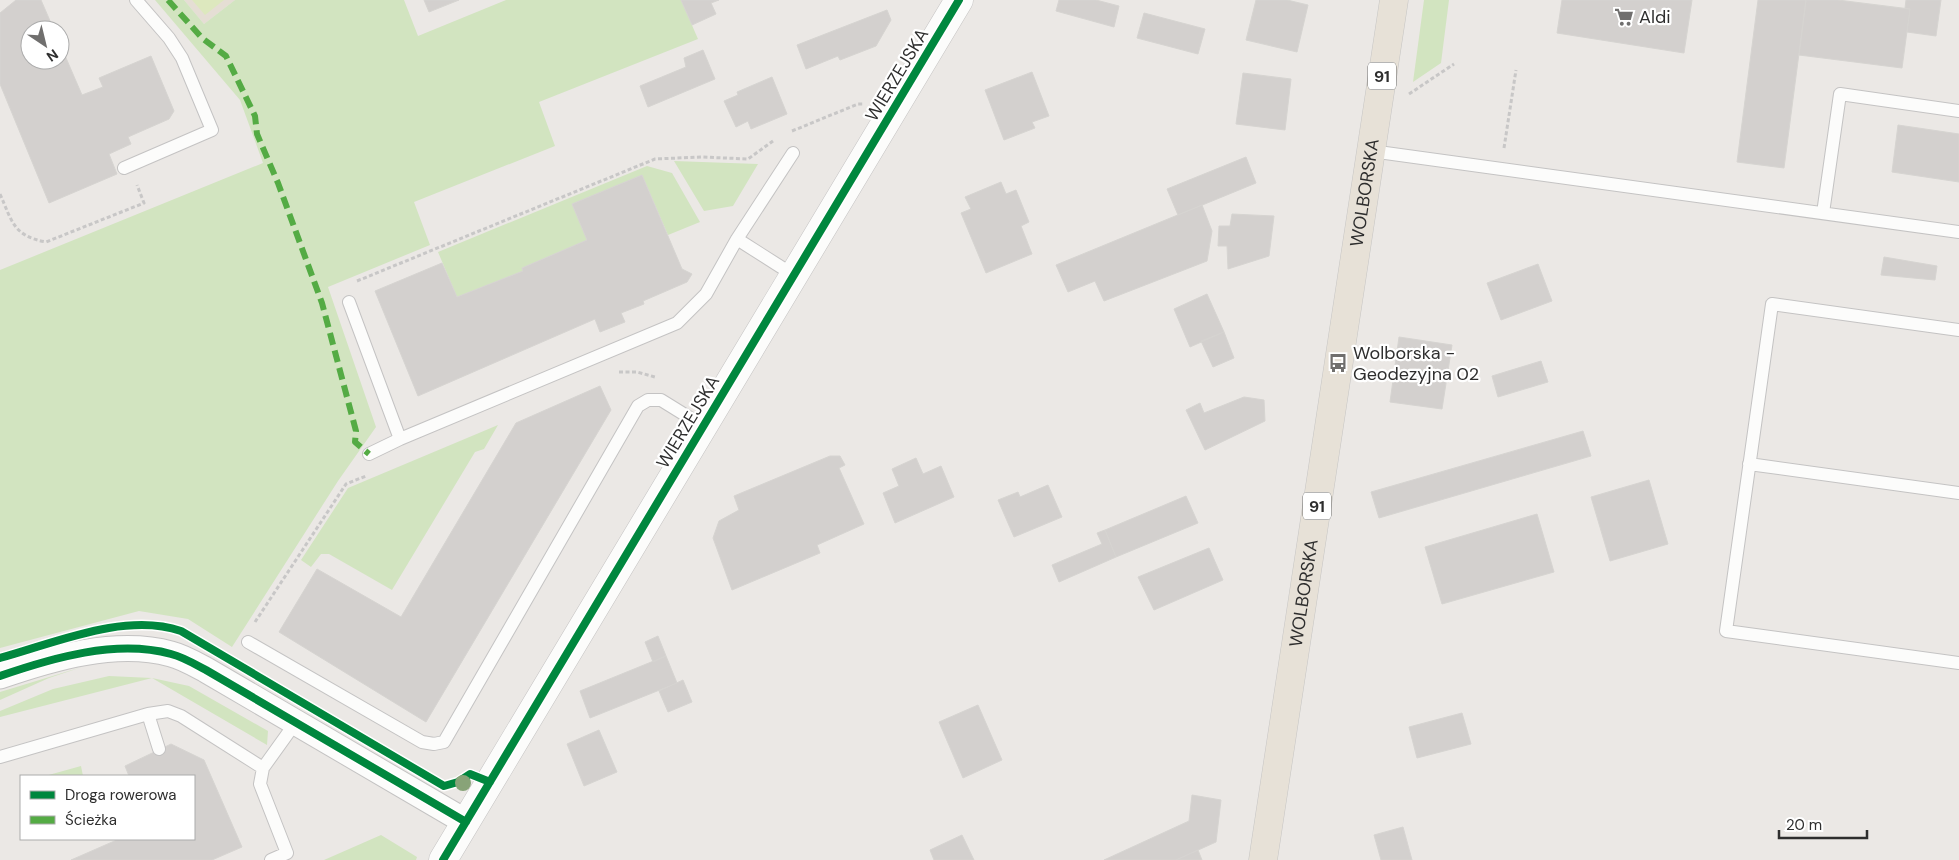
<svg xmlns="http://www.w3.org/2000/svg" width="1959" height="860" viewBox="0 0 1959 860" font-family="'DM Sans',sans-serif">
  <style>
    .education { fill: #e5ded4 }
    .green { fill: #d2e4c0 }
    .pitch { fill: #dde8be }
    .building { fill: #d3d0ce; stroke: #d6d4d1 }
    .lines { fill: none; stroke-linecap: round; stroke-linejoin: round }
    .service-casing { stroke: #c4c3c3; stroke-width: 14 }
    .minor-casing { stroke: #c4c3c3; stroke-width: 27 }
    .tertiary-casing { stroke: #c4c3c3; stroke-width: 29 }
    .primary-casing { stroke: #c6c5c4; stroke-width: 29 }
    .path { stroke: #c8c7c7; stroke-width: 3; stroke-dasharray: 4 2.5; stroke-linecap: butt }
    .service { stroke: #fcfcfb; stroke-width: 12 }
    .minor { stroke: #fcfcfb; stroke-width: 25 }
    .tertiary { stroke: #fcfcfb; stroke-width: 28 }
    .primary { stroke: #e7e1d7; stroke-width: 28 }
    .quiet { stroke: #54ab44; stroke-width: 6; stroke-dasharray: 12 6; stroke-linecap: butt }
    .cycleway-casing { stroke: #fff; stroke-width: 11 }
    .cycleway { stroke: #00873e; stroke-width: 8 }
    .tree { fill: #88a378 }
    .labels { text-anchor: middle; stroke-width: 4.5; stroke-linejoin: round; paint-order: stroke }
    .shield { fill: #fff; stroke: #6d6d6d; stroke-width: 1 }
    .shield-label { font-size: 16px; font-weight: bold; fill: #2e2e2e }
    .poi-label { font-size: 18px; fill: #2e2e2e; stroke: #fff; text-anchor: start }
    .street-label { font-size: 18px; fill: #2e2e2e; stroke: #fff }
  </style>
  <rect width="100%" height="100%" fill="#ebe8e5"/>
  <!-- education -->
  <path class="education" d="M184 0H235L204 24Z"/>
  <!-- green -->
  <path class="green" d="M155 0H184L204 24 235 0H404L418 36 506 0H681L698 39 539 102 555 146 414 202 430 245 328 287 376 427 338 481 232 647 188 619 139 611 0 648V270L263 163 240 100Z
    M1424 0H1449L1441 63 1413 82Z
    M674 161 758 164 733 206 704 211Z
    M647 166 672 173 700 222 668 235 642 175 572 204 587 240 522 268 523 271 457 297 438 252Z
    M498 425 484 449 475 452 392 590 329 554H321L311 567 301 560 348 488Z
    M82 667 49 678 0 700V692Z
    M109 676 152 678 189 686 268 731 267 745 152 678 0 717V711L53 689Z
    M81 766 83 776H45Z
    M381 835 417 857 416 860H324Z"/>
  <!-- pitch -->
  <path class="pitch" d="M192 0H224L205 15Z"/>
  <!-- building -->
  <path class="building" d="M16 0H41L54 30H30V60H60V44L82 95 103 87 99 78 151 56 174 111 169 119 128 137 131 144 109 154 117 174 49 203 0 84V13Z
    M424 0H459L429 12Z
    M681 0H719L711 3 716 14 692 25Z
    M1059 0H1096L1119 6 1114 27 1056 11Z
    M1256 0H1287L1308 5 1297 52 1246 40Z
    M1562 0H1692L1684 53 1557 33Z
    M1758 0H1806L1784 168 1737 162Z
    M1806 0H1838L1910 9 1902 68 1799 55Z
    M1906 0H1941L1936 36 1907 32 1910 9 1905 8Z
    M887 10 891 20 876 46 840 60 838 56 806 69 797 45Z
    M1144 13 1205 29 1198 54 1137 38Z
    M703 50 715 79 648 107 640 86 686 67 684 58Z
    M1032 72 1049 116 1032 122 1035 128 1004 140 985 90Z
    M1243 73 1291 79 1285 130 1236 124Z
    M772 77 787 114 751 129 748 121 736 127 724 101 738 95 737 92Z
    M1898 125 1959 134V182L1892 172Z
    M1246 157 1256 183 1178 215 1167 189Z
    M642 175 682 269 692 274 687 282 643 301 644 304 621 313 625 322 600 332 595 319 418 396 375 291 442 263 457 297 523 271 522 268 587 240 572 204Z
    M1001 182 1006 194 1016 190 1029 222 1021 226 1032 254 986 273 961 213 971 209 965 197Z
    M1202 205 1212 231 1207 261 1104 301 1095 281 1068 292 1056 265Z
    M1232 214 1274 216 1269 256 1228 269 1227 246H1218L1219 226H1230Z
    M1884 257 1937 266 1935 280 1881 275Z
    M1538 264 1552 301 1501 320 1487 283Z
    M1207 294 1224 332 1190 347 1174 309Z
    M1224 332 1234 358 1213 367 1201 341Z
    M1399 337 1452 345 1442 409 1390 402Z
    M1541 361 1548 382 1498 397 1492 376Z
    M600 386 611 410 426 722 279 632 317 569 401 617 516 423Z
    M1244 397 1264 400 1265 421 1205 450 1186 410 1200 403 1204 413Z
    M1583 431 1591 456 1379 518 1371 492Z
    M830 456H840L845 465 839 468 864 524 817 545 820 553 732 590 713 538 719 521 739 510 734 496Z
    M916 458 923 474 941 466 954 497 895 523 883 493 899 486 892 469Z
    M1649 480 1668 544 1610 561 1591 497Z
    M1048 485 1062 517 1014 537 998 500 1018 492 1020 497Z
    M1186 496 1198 523 1116 557 1105 530Z
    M1537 514 1554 572 1442 604 1425 547Z
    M1105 530 1116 557 1059 582 1052 565 1102 544 1097 533Z
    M1209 548 1223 580 1154 610 1138 577Z
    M658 636 666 656 653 662 645 642Z
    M666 656 677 683 590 718 580 691Z
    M683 680 692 702 668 712 659 691Z
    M978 705 1002 760 963 778 939 722Z
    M1462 713 1471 744 1417 758 1409 727Z
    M599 730 617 772 584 786 567 744Z
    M171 744 204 760 242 847 212 860H71L119 839H194V776H129L125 766Z
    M1192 795 1221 800 1216 842 1176 860H1104L1189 821Z
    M1403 827 1412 860H1381L1374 835Z
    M962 835 974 860H934L930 850Z
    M1198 850 1202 860H1176Z"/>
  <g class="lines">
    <!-- service casing -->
    <g class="service-casing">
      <path id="service" d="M1371 151 1959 232
        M124 168 212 130 182 58 169 38 136 0
        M1823 213 1840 94 1959 111
        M737 239 795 276
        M349 302 400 439
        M1959 330 1772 304 1726 631 1959 663
        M369 454 400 439 677 323 706 294 737 239 793 153
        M1749 464 1959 493
        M248 642 422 742 434 744 444 742 638 406 648 400H661L703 426
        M148 714 159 749
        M0 757 148 714 168 711 181 716 263 768 296 722
        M263 768 260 784 287 853 271 860"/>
    </g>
    <!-- minor casing -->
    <g class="minor-casing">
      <path id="minor" d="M0 676C52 658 116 639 171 654 183 657 195 664 206 670L466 822"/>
    </g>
    <!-- tertiary casing -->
    <g class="tertiary-casing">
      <path id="tertiary" d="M443 860 959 0"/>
    </g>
    <!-- primary casing -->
    <g class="primary-casing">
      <g id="primary">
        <path id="s1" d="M1263 860 1394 0"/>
      </g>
    </g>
    <!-- path -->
    <path class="path" d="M1409 94 1454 64
      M792 131 858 104H863
      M1504 148 1516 70
      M0 194C12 221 13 236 46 242L144 203 137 185
      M357 281 655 159 702 157 748 159 773 141
      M619 372H637L655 377
      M255 622 346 484 366 476"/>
    <!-- service -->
    <use href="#service" class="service"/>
    <!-- minor -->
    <use href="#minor" class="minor"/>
    <!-- tertiary -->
    <use href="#tertiary" class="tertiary"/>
    <!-- primary -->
    <use href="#primary" class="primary"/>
    <!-- quiet -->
    <path class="quiet" d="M168 0 202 38 226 56 255 116 257 134 278 183 322 303 356 431 355 442 369 454"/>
    <!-- cycleway casing -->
    <g class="cycleway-casing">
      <path id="cycleway" d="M0 658C55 643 125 612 181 631L444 786 458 782 470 774 490 782
        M0 676C52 658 116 639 171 654 183 657 195 664 206 670L466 822
        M443 860 959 0"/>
    </g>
    <!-- cycleway -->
    <use href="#cycleway" class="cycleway"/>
  </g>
  <!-- trees -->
  <circle class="tree" cx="463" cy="783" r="8"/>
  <!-- icons -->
  <defs>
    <g id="supermarket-bare" transform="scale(1.5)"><path d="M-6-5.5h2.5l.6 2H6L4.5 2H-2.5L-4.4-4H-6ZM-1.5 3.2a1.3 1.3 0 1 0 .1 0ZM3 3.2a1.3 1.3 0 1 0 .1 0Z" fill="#706f6e" stroke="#fff" stroke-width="2.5" paint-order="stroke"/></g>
    <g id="bus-bare" transform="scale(1.5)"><path d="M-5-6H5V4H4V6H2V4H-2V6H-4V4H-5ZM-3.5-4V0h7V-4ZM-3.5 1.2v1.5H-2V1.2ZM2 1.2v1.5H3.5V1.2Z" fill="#706f6e" stroke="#fff" stroke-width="2.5" paint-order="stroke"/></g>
  </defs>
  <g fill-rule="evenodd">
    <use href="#supermarket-bare" x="1624" y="17"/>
    <use href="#bus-bare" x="1338" y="363"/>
  </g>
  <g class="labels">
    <!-- shield labels -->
    <g class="shield">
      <rect x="1368" y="62.5" width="28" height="27" rx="4"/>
      <rect x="1303" y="492.5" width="28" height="27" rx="4"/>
    </g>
    <g class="shield-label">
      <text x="1382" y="82">91</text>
      <text x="1317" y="512">91</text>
    </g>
    <!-- poi labels -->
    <g class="poi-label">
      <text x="1639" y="23">Aldi</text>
      <text x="1353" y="359">Wolborska -<tspan x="1353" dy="21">Geodezyjna 02</tspan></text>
    </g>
    <!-- street labels -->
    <g class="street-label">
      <text transform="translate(897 75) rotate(-59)" y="6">WIERZEJSKA</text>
      <text dy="6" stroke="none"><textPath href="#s1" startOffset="675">WOLBORSKA</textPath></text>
      <text transform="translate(688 422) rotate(-59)" y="6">WIERZEJSKA</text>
      <text dy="6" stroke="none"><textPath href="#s1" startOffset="270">WOLBORSKA</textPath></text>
    </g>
  </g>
  <!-- legend -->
  <rect x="20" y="775" width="175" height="65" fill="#ffffff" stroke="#ababab"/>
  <rect x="30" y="791" width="25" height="8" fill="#00873e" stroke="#ababab"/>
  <text x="65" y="800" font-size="15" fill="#2e2e2e">Droga rowerowa</text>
  <rect x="30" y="816" width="25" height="8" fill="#54ab44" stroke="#ababab"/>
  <text x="65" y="825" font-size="15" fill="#2e2e2e">Ścieżka</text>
  <!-- north arrow -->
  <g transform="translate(45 45) rotate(145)"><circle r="24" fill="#ffffff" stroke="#ababab"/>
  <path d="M0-4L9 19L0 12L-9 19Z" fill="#706f6e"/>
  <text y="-8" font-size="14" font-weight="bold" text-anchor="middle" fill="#2e2e2e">N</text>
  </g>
  <!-- scale -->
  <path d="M1779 830v8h88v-8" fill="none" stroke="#2e2e2e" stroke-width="2.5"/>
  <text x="1786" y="830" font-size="15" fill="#2e2e2e" stroke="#ffffff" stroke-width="4" paint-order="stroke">20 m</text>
</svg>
